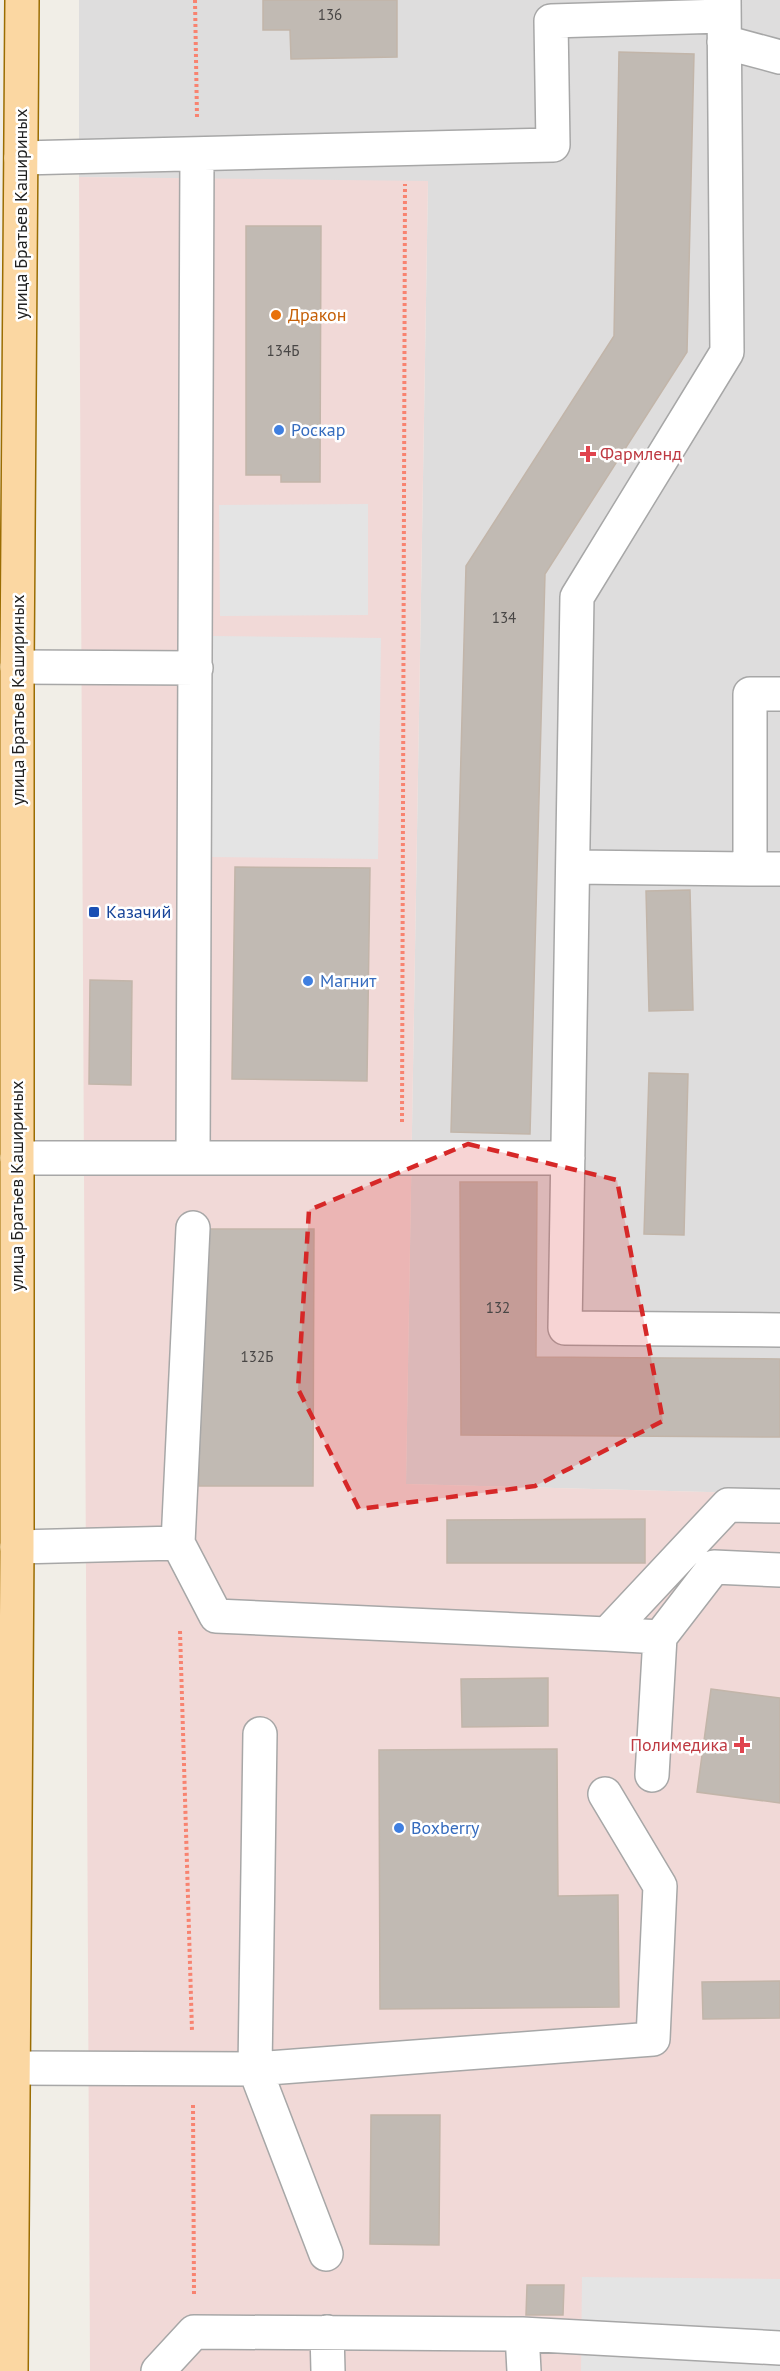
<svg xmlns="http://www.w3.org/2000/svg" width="780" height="2371" viewBox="0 0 780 2371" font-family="'PT Sans',sans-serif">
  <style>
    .residential { fill: #dedddd }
    .commercial { fill: #f1d9d7 }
    .parking { fill: #e4e4e4 }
    .building { fill: #c1bab3; stroke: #c2b5a9; stroke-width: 1.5 }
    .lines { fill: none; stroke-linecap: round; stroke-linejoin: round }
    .minor-casing { stroke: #a7a7a7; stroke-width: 36 }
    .major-casing { stroke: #9b6d02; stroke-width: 36 }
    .path { stroke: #f88370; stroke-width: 4; stroke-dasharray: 3 3; stroke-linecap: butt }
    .minor { stroke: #fff; stroke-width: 33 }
    .major { stroke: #fbd7a2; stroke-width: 33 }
    .marked { fill: #d62828; fill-opacity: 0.2; stroke: #d62828; stroke-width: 4.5; stroke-dasharray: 12 8; stroke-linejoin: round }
    .food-dot { fill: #e8710a; stroke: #fff; stroke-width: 2 }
    .shop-dot { fill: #3f7fe0; stroke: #fff; stroke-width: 2 }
    .health-dot { fill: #e0444e; stroke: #fff; stroke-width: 2 }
    .transit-dot { fill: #1a4fb4; stroke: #fff; stroke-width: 2 }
    .labels { text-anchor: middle; stroke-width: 5; stroke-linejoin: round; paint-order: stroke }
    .number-label { font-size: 15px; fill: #484645 }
    .street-label { font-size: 18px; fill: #202020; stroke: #fff }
    .food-label { font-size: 18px; fill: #c56008; stroke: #fff; text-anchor: start }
    .shop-label { font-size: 18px; fill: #366cbe; stroke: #fff; text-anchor: start }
    .health-label { font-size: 18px; fill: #be3a42; stroke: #fff; text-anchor: start }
    .transit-label { font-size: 18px; fill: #164399; stroke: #fff; text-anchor: start }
  </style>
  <rect width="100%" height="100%" fill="#f1eee7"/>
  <!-- residential -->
  <path class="residential" d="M79 0H780V1494L406 1484 428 182 79 177Z"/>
  <!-- commercial -->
  <path class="commercial" d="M79 177 428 181 406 1484 780 1494V2371H90Z"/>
  <!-- parking -->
  <path class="parking" d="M368 504V615L220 616 219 505Z
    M213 636 381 638 378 859 209 857Z
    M582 2277 780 2279V2371H581Z"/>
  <!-- building -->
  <path class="building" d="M263 0H397V57L291 59 290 30H263Z
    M619 52 694 54 687 352 545 574 530 1134 451 1132 466 566 614 336Z
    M246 226H321L320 482H281V475H246Z
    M235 867 370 868 367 1081 232 1079Z
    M690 890 693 1010 649 1011 646 891Z
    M90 980 132 981 131 1085 89 1084Z
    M649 1073 688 1074 684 1235 644 1234Z
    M460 1182H537L536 1357 780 1359V1437L461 1435Z
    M200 1229H314L313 1486H199Z
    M645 1519V1563H447V1520Z
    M548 1678V1726L462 1727 461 1679Z
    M711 1689 780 1698V1803L697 1792Z
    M557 1749 558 1896 618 1895 619 2007 380 2009 379 1750Z
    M780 1981V2018L703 2019 702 1982Z
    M371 2115H440L439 2245 370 2244Z
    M527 2285H564L563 2315H526Z"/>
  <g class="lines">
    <!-- minor casing -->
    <g class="minor-casing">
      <path id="minor" d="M724 0 727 352 577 597 565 1328 780 1330
        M724 42 780 57
        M21 158 553 145 551 21 723 16
        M17 667 196 668
        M780 694H750V869H780
        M573 867 750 869
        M17 1158H568
        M193 1158 197 154
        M178 1543 193 1228
        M17 1547 178 1543 216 1616 607 1634 728 1505 780 1506
        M607 1634 660 1637 714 1567 780 1570
        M260 1734 255 2069 326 2254
        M652 1775 660 1637
        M13 2068 255 2069 653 2039 660 1886 605 1794
        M327 2332 328 2371
        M522 2334 780 2348
        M158 2371 194 2332 522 2334 524 2371"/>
    </g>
    <!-- major casing -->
    <g class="major-casing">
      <path id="major" d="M11 2371 17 1547V667L22 0"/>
    </g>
    <!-- path -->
    <path class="path" d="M195 0 197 117
      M402 1122 405 184
      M180 1631 192 2031
      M193 2105 194 2295"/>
    <!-- minor -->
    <use href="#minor" class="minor"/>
    <!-- major -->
    <use href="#major" class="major"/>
  </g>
  <!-- marked area -->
  <path class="marked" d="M468 1144 617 1180 663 1421 535 1486 359 1509 298 1389 309 1210Z"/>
  <!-- markers -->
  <circle class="food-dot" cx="276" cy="315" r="6"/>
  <g class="shop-dot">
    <circle cx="279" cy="430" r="6"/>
    <circle cx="308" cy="981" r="6"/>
    <circle cx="399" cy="1828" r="6"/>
  </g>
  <g class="health-dot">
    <path d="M585 445h6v6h6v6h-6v6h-6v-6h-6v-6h6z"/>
    <path d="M739 1736h6v6h6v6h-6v6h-6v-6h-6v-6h6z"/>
  </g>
  <rect class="transit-dot" x="88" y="906" width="12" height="12" rx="3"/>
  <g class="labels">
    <!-- number labels -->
    <g class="number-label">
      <text x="330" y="20">136</text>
      <text x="283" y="356">134Б</text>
      <text x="504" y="623">134</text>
      <text x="498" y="1313">132</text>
      <text x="257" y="1362">132Б</text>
    </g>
    <!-- street labels -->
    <g class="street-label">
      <text transform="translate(21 214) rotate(-90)" y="6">улица Братьев Кашириных</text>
      <text transform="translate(18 700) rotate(-90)" y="6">улица Братьев Кашириных</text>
      <text transform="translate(17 1186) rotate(-90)" y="6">улица Братьев Кашириных</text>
    </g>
    <!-- food labels -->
    <g class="food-label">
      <text x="288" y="321">Дракон</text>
    </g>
    <!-- shop labels -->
    <g class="shop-label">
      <text x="291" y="436">Роскар</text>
      <text x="320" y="987">Магнит</text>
      <text x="411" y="1834">Boxberry</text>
    </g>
    <!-- health labels -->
    <g class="health-label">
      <text x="600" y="460">Фармленд</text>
      <text x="728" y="1751" text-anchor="end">Полимедика</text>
    </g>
    <!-- transit labels -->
    <g class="transit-label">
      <text x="106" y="918">Казачий</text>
    </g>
  </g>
</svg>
